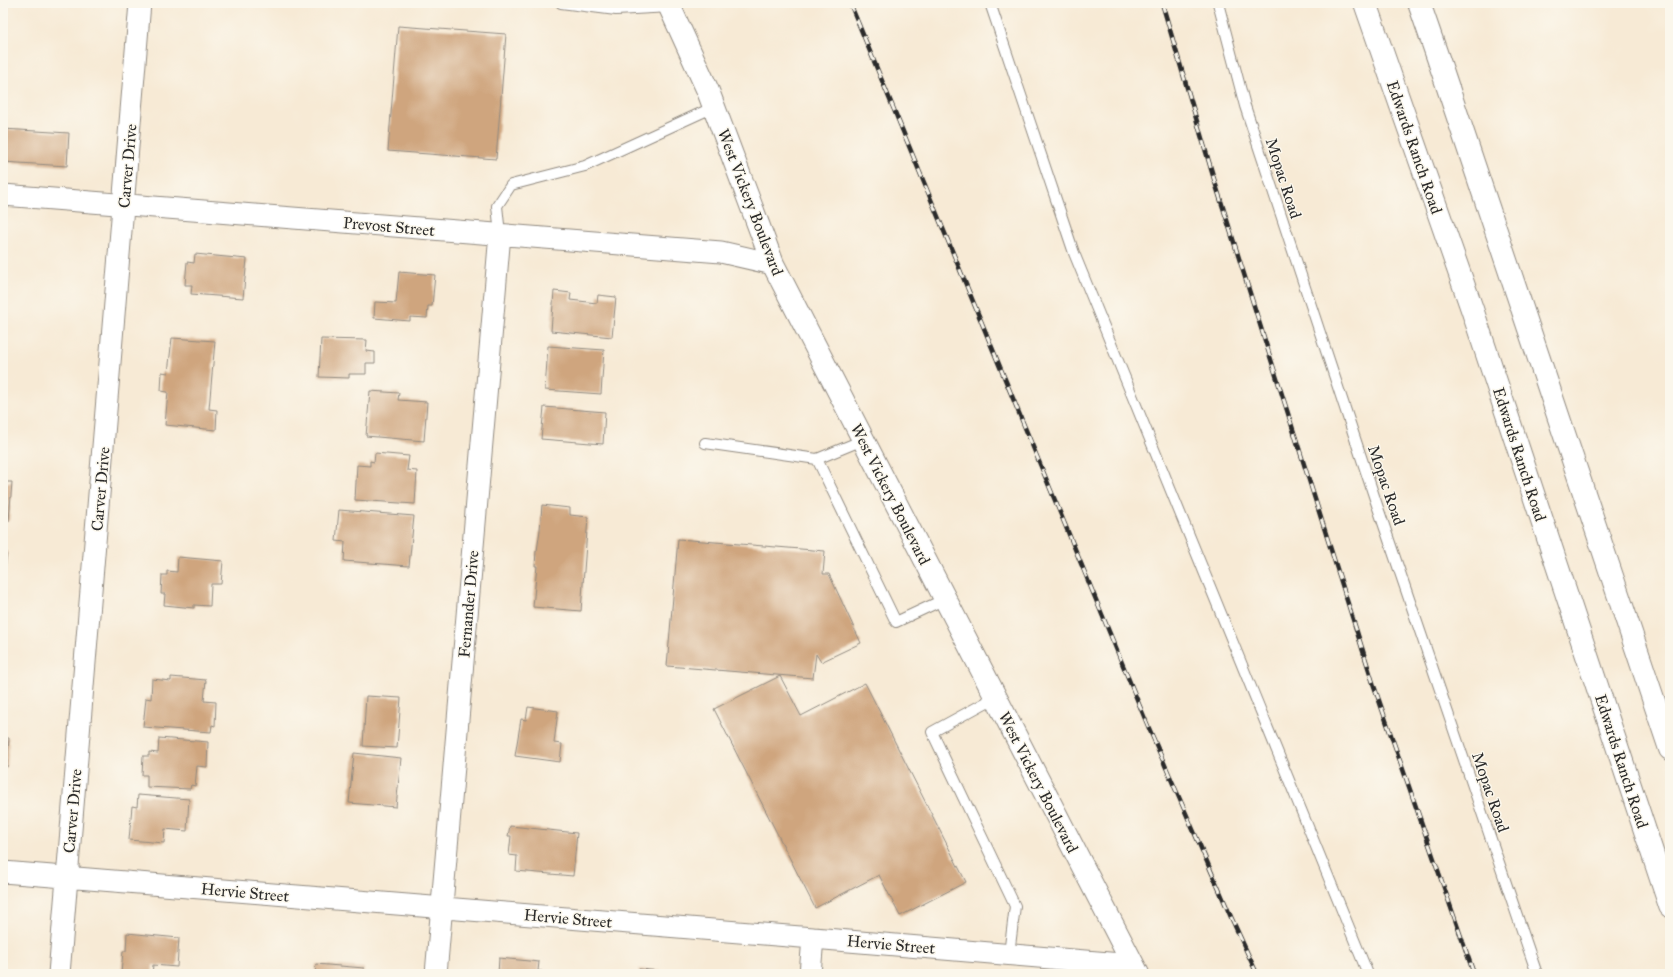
<svg xmlns="http://www.w3.org/2000/svg" width="1673" height="977" viewBox="0 0 1673 977" font-family="'IM FELL Great Primer',serif">
  <style>
    .building { fill: #cfa57e }
    .lines { fill: none; stroke-linecap: round; stroke-linejoin: round }
    .service-casing { stroke: #918a80; stroke-width: 12 }
    .minor-casing { stroke: #918a80; stroke-width: 23 }
    .tertiary-casing { stroke: #918a80; stroke-width: 24 }
    .secondary-casing { stroke: #918a80; stroke-width: 24 }
    .service { stroke: #fff; stroke-width: 10 }
    .minor { stroke: #fff; stroke-width: 21 }
    .tertiary { stroke: #fff; stroke-width: 22 }
    .secondary { stroke: #fff; stroke-width: 22 }
    .rail-casing { stroke: #2b2b2b; stroke-width: 4.5 }
    .rail { stroke: #fbf7ec; stroke-width: 3; stroke-dasharray: 9; stroke-linecap: butt }
    .labels { text-anchor: middle; stroke-width: 3; stroke-linejoin: round; paint-order: stroke }
    .street-label { font-size: 16px; fill: #2b2b2b; stroke: #fbf7ec }
  </style>
  <rect width="100%" height="100%" fill="#fbf7ec"/>
  <filter id="ink" filterUnits="userSpaceOnUse"><feTurbulence type="fractalNoise" baseFrequency=".025" numOctaves="2"/><feDisplacementMap in="SourceGraphic" scale="8" xChannelSelector="R" yChannelSelector="G"/><feConvolveMatrix kernelMatrix="1 2 1 2 8 2 1 2 1" color-interpolation-filters="sRGB"/></filter>
  <filter id="wash" filterUnits="userSpaceOnUse"><feTurbulence type="fractalNoise" baseFrequency=".012" numOctaves="4" result="noise"/><feDisplacementMap in="SourceGraphic" scale="16" xChannelSelector="R" yChannelSelector="G"/><feGaussianBlur stdDeviation="0.9" result="paint"/><feColorMatrix in="noise" values="0 0 0 0 0 0 0 0 0 0 0 0 0 0 0 0 0 1.4 0 .05"/><feComposite in="paint" operator="in"/></filter>
  <g filter="url(#wash)">
    <rect width="100%" height="100%" fill="#f7ead5"/>
    <g id="blocks">
      <!-- building -->
      <path class="building" d="M398 26 506 34 496 159 388 151Z
        M3 129 69 133 67 166 3 162Z
        M195 254 247 259 243 298 191 294 192 285H185L187 262 194 263Z
        M399 272 435 275 432 306H428L427 318 410 317V321L374 318 375 302 396 303Z
        M554 291 571 293 570 300 597 303 598 295 616 297 612 337 551 331Z
        M172 338 215 341 209 409 217 410 216 430 165 425 168 392 161 391 162 372 168 373Z
        M321 339 367 340 366 351 375 352V363H366V374H349V378L319 377Z
        M548 346 604 350 601 394 545 390Z
        M370 391 399 393 398 400 427 402 424 441 366 436Z
        M544 407 605 412 603 444 541 439Z
        M375 453 409 456 407 470 417 471 415 504 355 500 357 465 370 466V461L374 462Z
        M3 482H12L9 521 3 520Z
        M542 505 570 508V515L588 517 581 611 533 607 537 566H535L536 551H537L540 530Z
        M339 510 414 516 409 566 344 561 345 542 336 541Z
        M678 539 825 551 823 574H829L861 643 821 662 816 654 813 678 667 666Z
        M3 552H7L4 578H3Z
        M178 557 223 561 221 584H211L210 606 194 605V608L164 605 165 594H161L162 575H167V571L177 572Z
        M780 676 801 716 865 683 966 882 900 916 879 875 815 908 714 709Z
        M171 677 206 680 204 701 216 702 215 726 212 725 211 732 143 727 146 698 151 699 152 679 171 681Z
        M366 696 401 698 397 748 363 746Z
        M528 707 558 711 554 743 562 744 560 762 515 756 521 719 526 720Z
        M3 738H9L7 767H3Z
        M159 738 208 742 207 767 197 766 195 786 191 785 190 789 147 787V775H142L143 756H149V752L158 753Z
        M354 753 401 758 396 807 349 803Z
        M138 795 189 799 187 831 165 829 164 843 129 840 132 806 137 807Z
        M510 826 577 833 573 876 516 871 517 856 509 855 511 836H508Z
        M127 933 179 938 177 967 153 965 152 974H121L123 951H126Z
        M499 958 539 962 538 971H542L541 974H498Z
        M316 964 364 968V974H315Z
        M639 969 670 972V974H639Z"/>
    </g>
  </g>
  <g filter="url(#ink)">
    <use href="#blocks" fill-opacity="0" stroke="#918a80" stroke-width="1"/>
    <g class="lines">
      <!-- service casing -->
      <g class="service-casing">
        <path id="service" d="M561 3 616 10 670 7
          M990 3 1074 253 1368 974
          M1218 3 1245 106 1377 505 1537 974
          M500 234 497 206 511 185 585 166 714 107
          M863 440 817 459 896 622 945 599
          M705 443 817 459
          M996 697 932 732 1015 906 1009 954"/>
      </g>
      <!-- minor casing -->
      <g class="minor-casing">
        <path id="minor" d="M3 195 721 252 773 264
          M3 872 813 938 1133 965
          M59 974 140 3
          M436 974 500 234
          M810 974 813 938"/>
      </g>
      <!-- tertiary casing -->
      <g class="tertiary-casing">
        <path id="tertiary" d="M1365 3 1472 309 1670 906
          M1419 3 1438 58 1670 749"/>
      </g>
      <!-- secondary casing -->
      <g class="secondary-casing">
        <path id="secondary" d="M668 3 708 91 773 264 1138 974"/>
      </g>
      <!-- service -->
      <use href="#service" class="service"/>
      <!-- minor -->
      <use href="#minor" class="minor"/>
      <!-- tertiary -->
      <use href="#tertiary" class="tertiary"/>
      <!-- secondary -->
      <use href="#secondary" class="secondary"/>
      <!-- rail casing -->
      <g class="rail-casing">
        <path id="rail" d="M850 3 1148 726 1231 917 1257 974
          M1162 3 1214 179 1374 686 1474 974"/>
      </g>
      <!-- rail -->
      <use href="#rail" class="rail"/>
    </g>
  </g>
  <g class="labels">
    <!-- street labels -->
    <g class="street-label">
      <text transform="translate(1415 147) rotate(71)" y="6">Edwards Ranch Road</text>
      <text transform="translate(127 166) rotate(-85)" y="6">Carver Drive</text>
      <text transform="translate(1284 178) rotate(72)" y="6">Mopac Road</text>
      <text transform="translate(751 202) rotate(69)" y="6">West Vickery Boulevard</text>
      <text transform="translate(389 226) rotate(5)" y="6">Prevost Street</text>
      <text transform="translate(1520 454) rotate(72)" y="6">Edwards Ranch Road</text>
      <text transform="translate(1387 485) rotate(71)" y="6">Mopac Road</text>
      <text transform="translate(100 489) rotate(-85)" y="6">Carver Drive</text>
      <text transform="translate(891 494) rotate(63)" y="6">West Vickery Boulevard</text>
      <text transform="translate(468 604) rotate(-85)" y="6">Fernander Drive</text>
      <text transform="translate(1622 761) rotate(72)" y="6">Edwards Ranch Road</text>
      <text transform="translate(1039 782) rotate(63)" y="6">West Vickery Boulevard</text>
      <text transform="translate(1491 792) rotate(71)" y="6">Mopac Road</text>
      <text transform="translate(72 811) rotate(-85)" y="6">Carver Drive</text>
      <text transform="translate(245 892) rotate(5)" y="6">Hervie Street</text>
      <text transform="translate(568 918) rotate(5)" y="6">Hervie Street</text>
      <text transform="translate(891 944) rotate(5)" y="6">Hervie Street</text>
    </g>
  </g>
  <!-- margin -->
  <rect width="1673" height="977" fill="none" stroke="#fbf7ec" stroke-width="16"/>
</svg>
